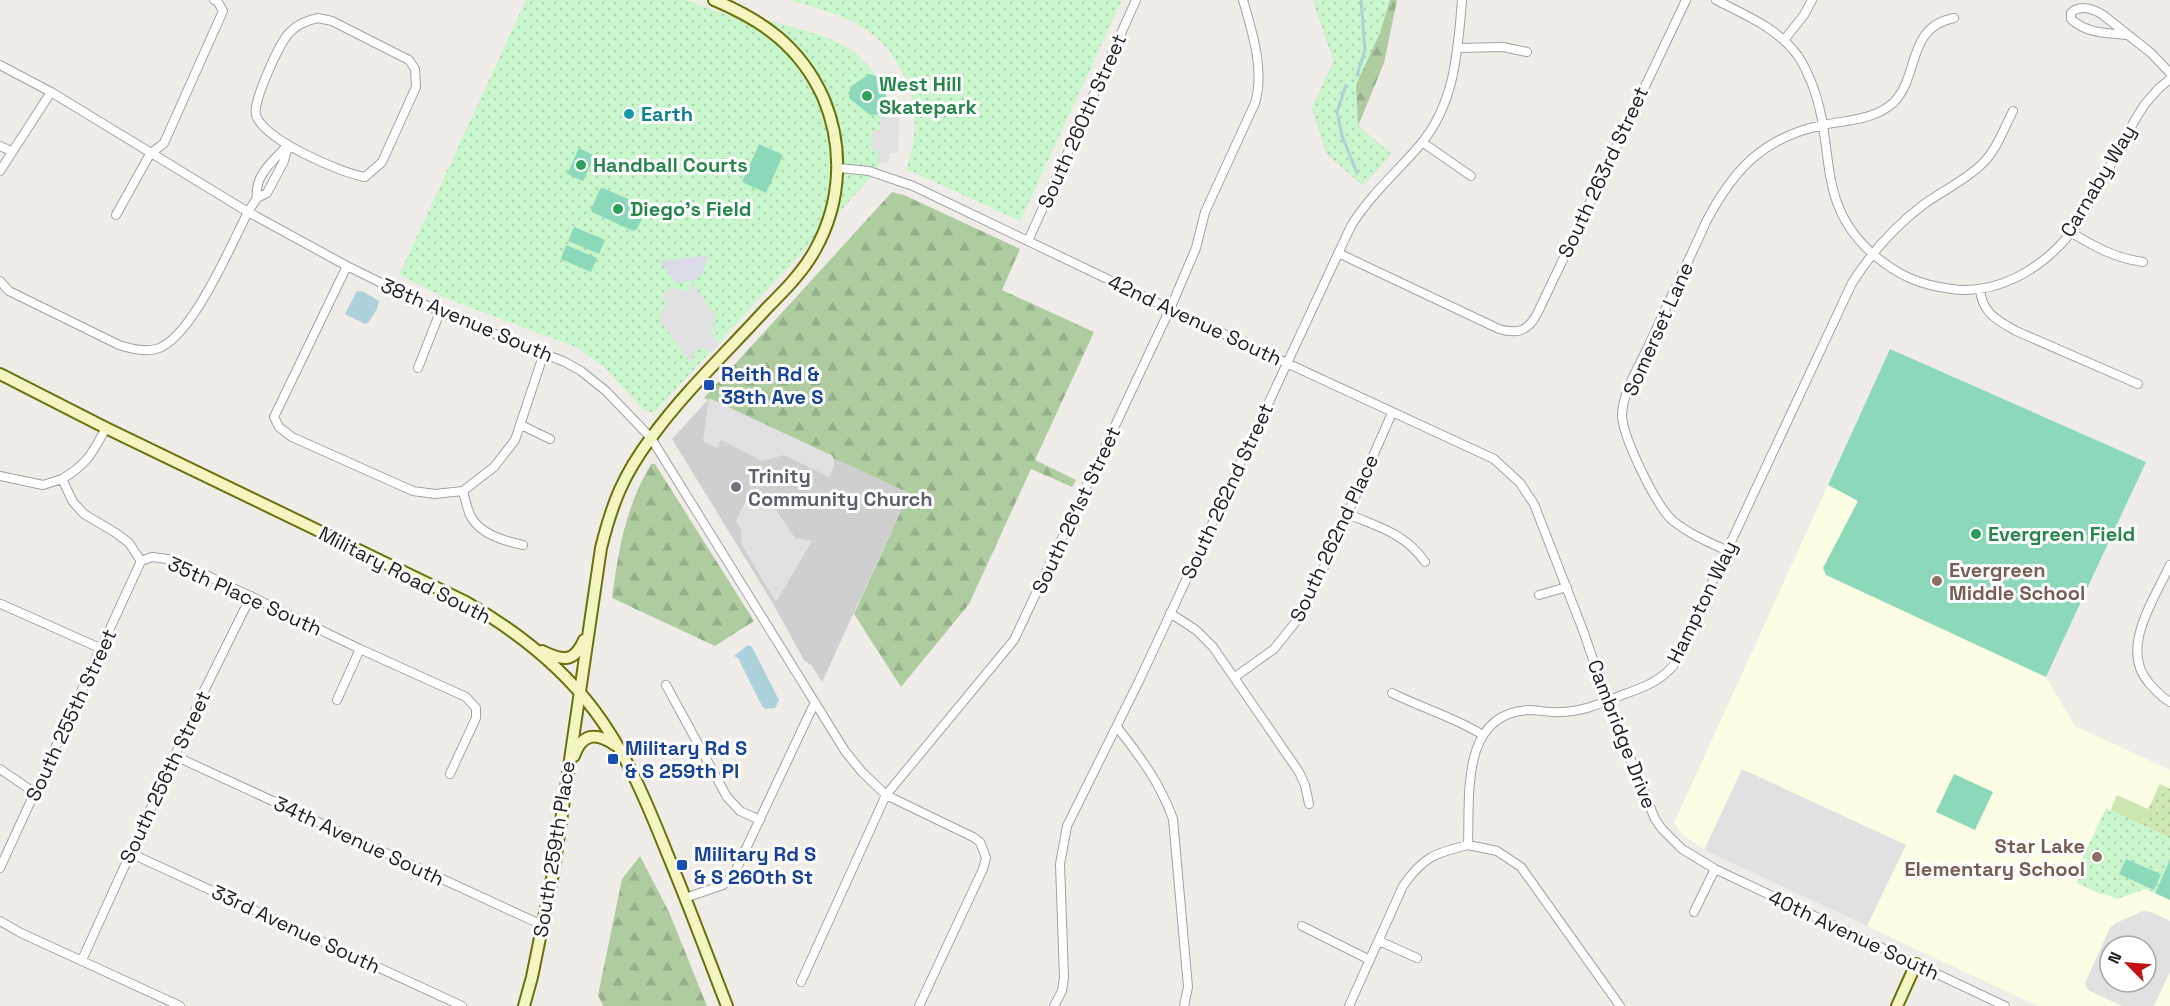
<svg xmlns="http://www.w3.org/2000/svg" width="2170" height="1006" viewBox="0 0 2170 1006" font-family="'Space Grotesk',sans-serif">
  <style>
    .education { fill: #fdfce4; fill-rule: evenodd }
    .religious { fill: #cfcfcf }
    .grass { fill: #cde6b2 }
    .forest { fill: url(#forest-firs) }
    .park { fill: url(#park-dots) }
    .garden { fill: url(#garden-dots) }
    .pitch { fill: #8cd9ba }
    .parking { fill: #e1e1e1; fill-rule: evenodd }
    .plaza { fill: #dcdce6 }
    .water { fill: #acd1da }
    .lines { fill: none; stroke-linecap: round; stroke-linejoin: round }
    .stream { stroke: #acd1da; stroke-width: 3 }
    .street-casing { stroke: #a2a2a2; stroke-width: 10 }
    .secondary-casing { stroke: #69720d; stroke-width: 14 }
    .street { stroke: #fff; stroke-width: 8 }
    .secondary { stroke: #f4f5c1; stroke-width: 10 }
    .leisure-dot { fill: #2e9e5b; stroke: #fff; stroke-width: 2 }
    .culture-dot { fill: #0f9aa8; stroke: #fff; stroke-width: 2 }
    .transit-dot { fill: #1a4fb4; stroke: #fff; stroke-width: 2 }
    .worship-dot { fill: #6b7280; stroke: #fff; stroke-width: 2 }
    .education-dot { fill: #8d6e63; stroke: #fff; stroke-width: 2 }
    .labels { text-anchor: middle; stroke-width: 6; stroke-linejoin: round; paint-order: stroke }
    .leisure-label { font-size: 20px; font-weight: bold; fill: #27864d; stroke: #fff; text-anchor: start }
    .culture-label { font-size: 20px; font-weight: bold; fill: #0d838f; stroke: #fff; text-anchor: start }
    .street-label { font-size: 20px; fill: #212121; stroke: #fff }
    .transit-label { font-size: 20px; font-weight: bold; fill: #164399; stroke: #fff; text-anchor: start }
    .worship-label { font-size: 20px; font-weight: bold; fill: #5b616d; stroke: #fff; text-anchor: start }
    .education-label { font-size: 20px; font-weight: bold; fill: #785e54; stroke: #fff; text-anchor: start }
  </style>
  <defs>
    <pattern id="forest-firs" width="22" height="20" patternUnits="userSpaceOnUse" patternTransform="scale(1.5)"><rect width="22" height="20" fill="#aecca0"/><path d="M5 1l3.5 6h-7zM16 11l3.5 6h-7z" fill="#95af8a"/></pattern>
    <pattern id="park-dots" width="8" height="8" patternUnits="userSpaceOnUse" patternTransform="scale(1.5)"><rect width="8" height="8" fill="#c9f6cc"/><path d="M2 2h.1M6 6h.1" fill="none" stroke="#acd3af" stroke-width="1.8" stroke-linecap="round"/></pattern>
    <pattern id="garden-dots" width="8" height="8" patternUnits="userSpaceOnUse" patternTransform="scale(1.5)"><rect width="8" height="8" fill="#cde6b2"/><path d="M2 2h.1M6 6h.1" fill="none" stroke="#b0c599" stroke-width="1.8" stroke-linecap="round"/></pattern>
  </defs>
  <rect width="100%" height="100%" fill="#f0ede8"/>
  <!-- education -->
  <path class="education" d="M1890 349 2146 462 2046 677 2075 726 2170 770V1006H2038L1704 850 1682 834 1674 823ZM2110 946H2146V982H2110Z"/>
  <!-- religious -->
  <path class="religious" d="M708 400 909 493 822 682 812 666 804 660 772 602 672 439Z"/>
  <!-- grass -->
  <path class="grass" d="M2117 795 2148 809 2140 826 2112 812 2111 809Z"/>
  <!-- forest -->
  <path class="forest" d="M1313 0H1397L1384 63 1358 126 1391 154 1363 185 1327 154 1312 108 1334 61Z
    M892 192 904 195 1020 249 1002 290 1094 332 1035 460 1076 480 1072 487 1031 469 969 604 901 687 854 614 909 493 704 398Z
    M651 464H655L754 621 715 646 612 598C619 548 625 508 651 464Z
    M640 856 669 912 707 1006H603L598 995 622 879Z"/>
  <!-- park -->
  <path class="park" d="M526 0H686L733 17 757 29 780 47 800 68 805 56 768 20C794 28 825 34 848 48 891 75 901 133 873 175L655 412H650L644 410 602 365 576 347 448 299 399 275Z
    M790 0H1122L1020 221 906 169C927 114 908 51 855 23 835 12 812 7 790 0Z
    M1313 0H1390L1380 33 1356 85 1358 126 1391 154 1363 185 1327 154 1312 108 1334 61Z
    M2106 808 2170 838V860L2155 893 2145 889 2117 899 2103 893 2102 895 2077 883 2081 873 2077 870Z"/>
  <!-- garden -->
  <path class="garden" d="M2160 784 2170 789V838L2141 824Z"/>
  <!-- pitch -->
  <path class="pitch" d="M869 74 879 77 881 80 892 114 870 115 849 98 850 87Z
    M759 144 783 155 766 193 742 182Z
    M579 148 595 156 583 181 567 174Z
    M603 188 644 206 646 210 637 229 633 231 592 212 591 209 600 189Z
    M574 227 605 240 599 254 568 241Z
    M566 245 597 258 591 272 561 259Z
    M1890 349 2146 462 2046 677 1826 575 1823 568 1858 501 1828 485Z
    M1954 774 1993 792 1975 830 1936 812Z
    M2126 859 2161 874 2154 890 2119 874Z
    M2170 860V900L2155 893Z"/>
  <!-- parking -->
  <path class="parking" d="M899 116 898 153H890L888 163 878 162 879 151 871 150 873 130H880V118Z
    M691 282 716 316 711 330 718 345 711 352 701 347 695 352 691 363 659 319 667 301 661 299 664 293 672 287 679 290H689Z
    M709 398 833 456 834 467 829 477 784 455 762 461 721 440 717 448 703 441Z
    M748 496 776 510 795 538 812 541 776 602 742 545 741 529 736 521Z
    M1742 769 1906 845 1867 926 1704 850Z
    M2143 911 2151 912 2170 921V972L2154 1006H2122L2088 990 2085 983 2110 928 2116 923ZM2110 946H2146V982H2110Z"/>
  <!-- plaza -->
  <path class="plaza" d="M709 255 702 273 692 282 690 280 676 283 660 261Z"/>
  <!-- water -->
  <path class="water" d="M357 291 364 292 379 301 377 309 368 323 365 324 345 314Z
    M748 645 752 647 779 700 775 708 766 709 762 706 738 658 734 656Z"/>
  <g class="lines">
    <!-- stream -->
    <path class="stream" d="M1357 75 1365 50 1361 0
      M1346 85 1337 112 1342 136 1357 173"/>
    <!-- street casing -->
    <g class="street-casing">
      <path id="street" d="M1716 0C1745 15 1778 28 1798 56 1804 64 1808 75 1812 84 1837 149 1814 203 1874 255 1899 276 1920 285 1952 289 1998 295 2041 269 2070 234 2077 226 2082 216 2087 207 2108 173 2123 137 2145 104L2159 88 2170 79
        M318 18 332 21 397 54 409 60 415 69 416 87 382 162 365 177C341 173 264 140 256 115 252 103 280 41 290 32 298 24 308 20 318 18Z
        M2128 35C2108 33 2087 34 2071 19V13C2080 4 2094 9 2103 15L2151 53 2170 73
        M1784 40 1804 15 1812 0
        M1459 48 1503 47 1527 52
        M0 65 51 92 248 212 347 266 440 312 565 362 581 371 606 391 651 438 845 751 862 772 886 795 973 837 980 842 986 858 983 869 919 1006
        M1422 142 1471 176
        M0 146 11 151
        M839 168 869 171 913 186 1170 309 1494 459 1520 483 1534 504 1584 633 1607 701 1655 819 1662 829 1682 849 1715 869 2005 1006
        M0 171 51 92
        M257 198C254 176 272 162 286 147
        M116 215 150 154 164 143 223 11 218 2 214 0
        M2072 233C2095 247 2115 258 2143 262
        M1028 241 1136 0
        M1338 253 1499 329C1519 335 1529 330 1538 312L1686 0
        M347 266 274 417 279 427 292 437 413 491 435 494 463 491
        M0 281 9 291 119 345C131 349 144 352 156 349 191 340 231 245 248 212L257 198 267 193 284 161 288 146
        M1980 289C1982 313 1997 320 2016 331L2138 384
        M418 368 440 312
        M521 425 550 439
        M0 476 43 485 62 479 73 502 84 514 116 533 129 543 141 561
        M62 479C87 464 92 454 106 428
        M463 491 494 467 515 440 544 353
        M463 491C465 499 467 508 470 515 479 534 504 541 523 545
        M1348 514C1378 527 1405 533 1425 562
        M1728 551C1708 542 1689 534 1672 520 1656 505 1621 435 1622 413 1624 390 1639 366 1649 345 1668 303 1688 262 1707 220 1734 169 1764 137 1823 125 1847 120 1874 120 1893 103 1920 77 1906 27 1954 18
        M141 561 152 557 175 560 360 649 466 697 476 708V718L450 774
        M2170 565C2154 600 2119 649 2149 683 2155 690 2161 697 2170 702
        M1539 595 1567 587
        M1 604 102 649
        M1170 613 1196 630 1213 647 1299 772 1305 785 1309 804
        M1235 677 1274 649 1298 619 1312 594 1392 413
        M666 685 727 797 740 811 760 820
        M1392 693C1422 708 1454 717 1483 735
        M337 700 360 649
        M1117 727C1141 758 1159 781 1173 819L1188 987 1184 1006
        M175 756 542 925
        M0 769 35 793
        M1468 845 1497 851 1521 867 1620 1006
        M130 853 462 1006
        M0 868 141 561
        M685 898 723 885 734 874 815 702
        M1694 912 1715 869
        M0 921 21 933 180 1006
        M1302 926 1370 960
        M1379 941 1417 958
        M82 960 205 689 251 596
        M801 982 886 795 1014 640 1170 309 1196 248 1205 212 1255 103C1265 71 1252 31 1243 0
        M1054 1006 1062 991 1064 977 1060 864 1067 826 1139 681 1351 226C1370 195 1397 172 1420 145 1455 104 1458 50 1462 0
        M1349 1006 1403 886C1423 857 1435 853 1468 845 1470 796 1460 714 1528 710 1539 710 1549 713 1560 712 1582 712 1602 703 1622 695 1642 688 1659 682 1673 666L1852 283C1871 253 1894 227 1923 205 1942 191 1966 180 1983 163 1997 149 2004 128 2013 111"/>
    </g>
    <!-- secondary casing -->
    <g class="secondary-casing">
      <path id="secondary" d="M0 374 106 428 466 602C515 630 560 665 594 710 627 754 647 803 667 853 688 903 707 955 727 1006
        M542 651C563 661 574 663 584 640
        M574 756C582 733 596 732 615 745
        M524 1006 532 977 554 869 601 548C612 504 623 475 651 438 685 391 728 351 766 309 784 291 803 272 815 250 842 202 844 146 823 97 800 47 764 21 714 0
        M1897 1006 1916 964"/>
    </g>
    <!-- street -->
    <use href="#street" class="street"/>
    <!-- secondary -->
    <use href="#secondary" class="secondary"/>
  </g>
  <!-- markers -->
  <g class="leisure-dot">
    <circle cx="867" cy="96" r="6"/>
    <circle cx="581" cy="165" r="6"/>
    <circle cx="618" cy="209" r="6"/>
    <circle cx="1976" cy="534" r="6"/>
  </g>
  <circle class="culture-dot" cx="629" cy="114" r="6"/>
  <g class="transit-dot">
    <rect x="703" y="379" width="12" height="12" rx="3"/>
    <rect x="607" y="753" width="12" height="12" rx="3"/>
    <rect x="676" y="859" width="12" height="12" rx="3"/>
  </g>
  <circle class="worship-dot" cx="736" cy="487" r="6"/>
  <g class="education-dot">
    <circle cx="1937" cy="581" r="6"/>
    <circle cx="2097" cy="857" r="6"/>
  </g>
  <g class="labels">
    <!-- leisure labels -->
    <g class="leisure-label">
      <text x="879" y="91">West Hill<tspan x="879" dy="23">Skatepark</tspan></text>
      <text x="593" y="172">Handball Courts</text>
      <text x="630" y="216">Diego's Field</text>
      <text x="1988" y="541">Evergreen Field</text>
    </g>
    <!-- culture labels -->
    <g class="culture-label">
      <text x="641" y="121">Earth</text>
    </g>
    <!-- street labels -->
    <g class="street-label">
      <text transform="translate(1082 121) rotate(-66)" y="7">South 260th Street</text>
      <text transform="translate(1603 172) rotate(-65)" y="7">South 263rd Street</text>
      <text transform="translate(2098 181) rotate(-59)" y="7">Carnaby Way</text>
      <text transform="translate(467 320) rotate(23)" y="7">38th Avenue South</text>
      <text transform="translate(1195 320) rotate(25)" y="7">42nd Avenue South</text>
      <text transform="translate(1658 329) rotate(-66)" y="7">Somerset Lane</text>
      <text transform="translate(1227 491) rotate(-65)" y="7">South 262nd Street</text>
      <text transform="translate(1076 510) rotate(-65)" y="7">South 261st Street</text>
      <text transform="translate(1334 538) rotate(-65)" y="7">South 262nd Place</text>
      <text transform="translate(405 575) rotate(27)" y="7">Military Road South</text>
      <text transform="translate(245 596) rotate(24)" y="7">35th Place South</text>
      <text transform="translate(1702 602) rotate(-64)" y="7">Hampton Way</text>
      <text transform="translate(71 715) rotate(-65)" y="7">South 255th Street</text>
      <text transform="translate(1622 734) rotate(69)" y="7">Cambridge Drive</text>
      <text transform="translate(165 777) rotate(-65)" y="7">South 256th Street</text>
      <text transform="translate(359 841) rotate(25)" y="7">34th Avenue South</text>
      <text transform="translate(554 849) rotate(-81)" y="7">South 259th Place</text>
      <text transform="translate(296 929) rotate(25)" y="7">33rd Avenue South</text>
      <text transform="translate(1854 935) rotate(25)" y="7">40th Avenue South</text>
    </g>
    <!-- transit labels -->
    <g class="transit-label">
      <text x="721" y="381">Reith Rd &amp;<tspan x="721" dy="23">38th Ave S</tspan></text>
      <text x="625" y="755">Military Rd S<tspan x="625" dy="23">&amp; S 259th Pl</tspan></text>
      <text x="694" y="861">Military Rd S<tspan x="694" dy="23">&amp; S 260th St</tspan></text>
    </g>
    <!-- worship labels -->
    <g class="worship-label">
      <text x="748" y="483">Trinity<tspan x="748" dy="23">Community Church</tspan></text>
    </g>
    <!-- education labels -->
    <g class="education-label">
      <text x="1949" y="577">Evergreen<tspan x="1949" dy="23">Middle School</tspan></text>
      <text x="2085" y="853" text-anchor="end">Star Lake<tspan x="2085" dy="23">Elementary School</tspan></text>
    </g>
  </g>
  <!-- north arrow -->
  <g transform="translate(2128 964) rotate(295)"><circle r="28" fill="#ffffff" stroke="#a6a6a6" stroke-width="1.5"/>
  <path d="M0-4.5L10 22L0 15L-10 22Z" fill="#c20f12"/>
  <text y="-9" font-size="16" font-weight="bold" text-anchor="middle" fill="#212121">N</text>
  </g>
</svg>
